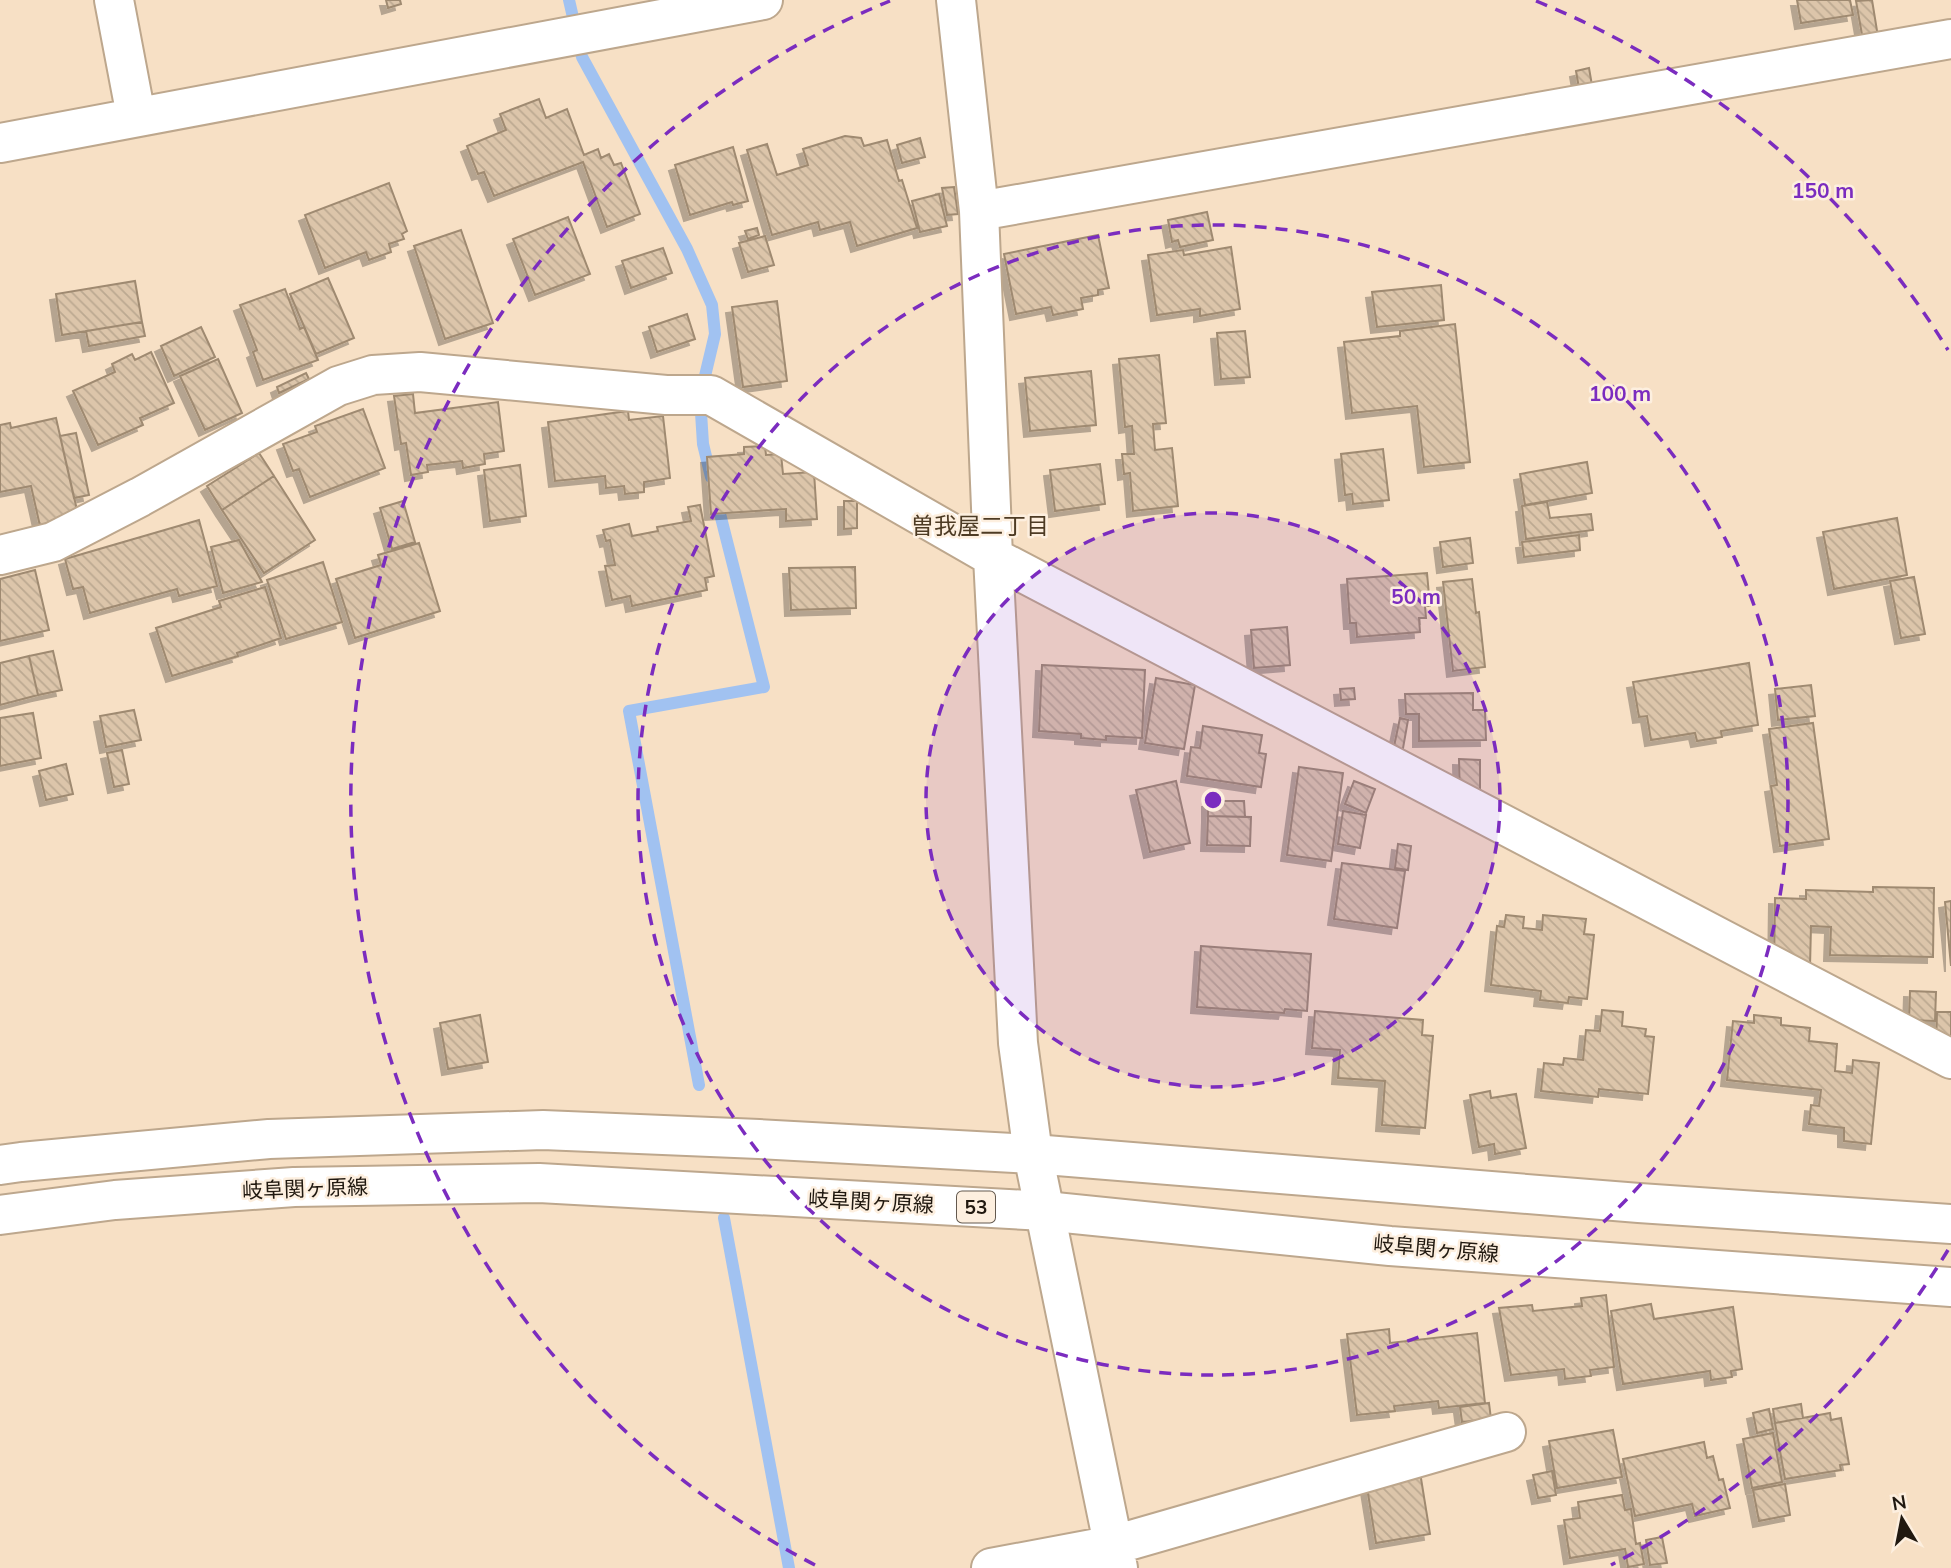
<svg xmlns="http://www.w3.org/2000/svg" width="1951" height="1568" viewBox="0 0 1951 1568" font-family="Mulish,'Noto Sans JP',sans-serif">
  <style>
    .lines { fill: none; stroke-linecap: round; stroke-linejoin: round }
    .stream { stroke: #a1c2f1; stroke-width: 12 }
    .building { fill: url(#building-back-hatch); stroke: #9f8a71; stroke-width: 2; filter: url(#shadow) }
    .minor-casing { stroke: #bda78d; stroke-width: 42 }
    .major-casing { stroke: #bda78d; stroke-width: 42 }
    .minor { stroke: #fff; stroke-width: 38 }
    .major { stroke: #fff; stroke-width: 38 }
    .ring { fill: none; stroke: #7b2cbf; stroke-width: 3.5; stroke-dasharray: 12 9 }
    .labels { text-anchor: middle; stroke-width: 5; stroke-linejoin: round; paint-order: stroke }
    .shield { fill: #fdefdf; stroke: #63594e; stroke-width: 2 }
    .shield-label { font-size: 19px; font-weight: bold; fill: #211910 }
    .street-label { font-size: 21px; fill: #211910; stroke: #fdefdf }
    .neighbourhood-label { font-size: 23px; fill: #4d3b24; stroke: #fdefdf }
    .centre { fill: #7b2cbf; stroke: #fdefdf; stroke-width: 3.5 }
    .ring-label { font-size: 21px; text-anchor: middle; font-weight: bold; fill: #7b2cbf; stroke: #fdefdf; stroke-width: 5; stroke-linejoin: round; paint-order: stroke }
  </style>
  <defs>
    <pattern id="building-back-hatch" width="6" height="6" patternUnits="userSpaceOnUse" patternTransform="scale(1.75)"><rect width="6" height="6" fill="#dcc5aa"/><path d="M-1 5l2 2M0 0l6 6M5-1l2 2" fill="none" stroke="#bca991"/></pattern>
    <filter id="shadow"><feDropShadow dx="-6" dy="6" stdDeviation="0" flood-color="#0004"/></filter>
  </defs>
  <rect width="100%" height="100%" fill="#f7e0c5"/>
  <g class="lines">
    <!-- stream -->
    <path class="stream" d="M569 0 582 57 687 249 712 305 715 334 700 397 703 444 711 477
      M699 1085 629 711 764 687 716 498
      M724 1218 789 1568"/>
  </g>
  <!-- building -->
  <path class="building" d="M386 0H400L401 4 388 8Z
    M1797 0H1850L1853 15 1801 23Z
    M1872 0 1879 43 1864 46 1856 1Z
    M1589 68 1594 97 1581 100 1576 71Z
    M539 99 546 118 567 109 584 155 598 149 601 158 609 154 614 165 621 163 640 214 607 227 583 162 494 196 484 172 478 174 467 146 506 130 500 114Z
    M845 136 861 138 864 146 887 140 899 181 902 180 917 228 857 246 850 222 820 230 818 222 772 235 747 150 767 144 777 175 808 165 803 149Z
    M920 138 925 157 902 163 897 145Z
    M733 147 748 201 733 205 732 202 690 215 675 165Z
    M389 183 407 231 402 234 404 239 389 244 391 252 369 260 366 252 325 268 305 215Z
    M954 187 958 214 947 215 942 188Z
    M939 194 947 226 920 232 912 201Z
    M1207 212 1213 240 1180 247 1178 240 1172 242 1168 220Z
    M568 217 590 274 535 295 513 239Z
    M757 228 759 235 748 239 745 231Z
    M461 230 493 323 445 339 414 246Z
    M1098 235 1109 288 1098 290V295L1081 298 1083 309 1053 315 1051 307 1016 314 1004 254Z
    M765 236 774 265 748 272 739 243Z
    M1231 247 1240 309 1200 316V309L1157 315 1148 255 1183 250 1184 255Z
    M663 248 672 273 631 288 622 261Z
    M328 278 354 338 316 354 290 294Z
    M135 281 142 322 62 335 56 294Z
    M1441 285 1444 320 1377 327 1372 292Z
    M285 289 300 329 304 327 318 360 263 380 253 352 257 350 240 305Z
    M777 301 787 381 743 387 732 307Z
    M687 314 695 339 657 352 649 327Z
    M142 322 145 336 89 346 86 331Z
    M1455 324 1470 462 1424 467 1417 406 1352 413 1344 342 1400 336V331Z
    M201 327 215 357 174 376 161 346Z
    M1245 331 1250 377 1221 379 1217 333Z
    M151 352 174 403 140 418 143 425 98 445 73 391 115 372 112 364 132 354 135 360Z
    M1159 355 1166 423 1153 424 1155 450 1172 448 1178 506 1133 511 1130 473 1124 474 1122 454H1134L1132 426 1125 427 1119 359Z
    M218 359 242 413 205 430 180 376Z
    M1091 371 1096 425 1030 431 1025 378Z
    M306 373 309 379 279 393 277 387Z
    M413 394 415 413 498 402 504 451 484 454 485 464 463 468 462 461 427 465 428 472 411 475 406 443 401 444 394 396Z
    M363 409 385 468 310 497 299 469 293 471 283 444 317 432 315 426Z
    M628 411 629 420 663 416 670 478 644 482V492L625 494 624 486 606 488 605 476 555 481 548 422Z
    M56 418 77 510 40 526 31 486 0 492V425L10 423 11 428Z
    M76 433 89 495 74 498 60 436Z
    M765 446 766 455 781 454 783 474 814 472 817 519 786 521V509L711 514 707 457 744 454V447Z
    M1383 449 1389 500 1353 504 1352 494 1345 495 1341 454Z
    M259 453 274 476 222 510 207 486Z
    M1587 462 1592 493 1525 505 1520 474Z
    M1100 464 1105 504 1055 511 1050 470Z
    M520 465 526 516 490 521 484 470Z
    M274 476 315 540 264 573 222 510Z
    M403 501 415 542 392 549 380 508Z
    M844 501H857V528L844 529Z
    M1547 502 1550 518 1591 514 1593 530 1526 539 1522 506Z
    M700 505 714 576 705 578 707 590 632 606 630 596 612 600 605 566 615 565 610 540 606 541 603 530 629 524 632 536 658 531 657 527 691 521 688 507Z
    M1897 518 1907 575 1834 589 1823 532Z
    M199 520 217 586 179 596 177 589 90 613 83 587 73 589 65 559Z
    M1579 535 1580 550 1524 557 1522 542Z
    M1470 538 1473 563 1443 567 1440 542Z
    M239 540 262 582 223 593 211 547Z
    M419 543 440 611 355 638 336 579 381 565 378 555Z
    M323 562 342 622 286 639 267 580Z
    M855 567 856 608 791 610 789 568Z
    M35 570 49 630 0 641V579Z
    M1427 573 1430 606H1425L1426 618H1419L1420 632 1357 637 1356 623H1350L1347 579Z
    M1914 577 1925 634 1901 638 1890 581Z
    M1472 579 1476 613 1479 612 1485 667 1453 671 1443 582Z
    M265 587 281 638 237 653 238 656 172 676 156 628 221 607 219 601Z
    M1287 627 1290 665 1254 668 1251 630Z
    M53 651 62 690 38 695 29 656Z
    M29 656 38 695 0 705V663Z
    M1749 663 1758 725 1721 731 1722 737 1697 741 1695 733 1651 740 1647 716 1639 717 1633 682Z
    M1042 665 1145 670 1142 738 1106 736V740L1081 738V734L1039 731Z
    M1156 678 1195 685 1184 749 1145 743Z
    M1811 685 1815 716 1778 720 1775 689Z
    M1354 688 1355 699 1341 700 1340 689Z
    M1473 693V710H1485L1486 740 1419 741V714H1406L1405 694Z
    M134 710 141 740 106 747 100 716Z
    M33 713 41 758 0 766V718Z
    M1400 718 1408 720 1402 754 1393 751Z
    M1813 723 1829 839 1780 846 1771 786 1777 785 1769 729Z
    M1203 726 1262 735 1259 753 1266 754 1261 787 1187 776 1191 747 1200 748Z
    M122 750 129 784 114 787 107 753Z
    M1459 759 1480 760V805L1460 804Z
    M66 764 73 794 46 800 39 771Z
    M1299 767 1343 773 1331 861 1287 855Z
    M1176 781 1190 843 1150 852 1136 790Z
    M1354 781 1375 789 1366 813 1345 804Z
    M1208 801H1244L1245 817 1208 816Z
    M1343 811 1366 815 1360 848 1338 844Z
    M1208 816 1251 817 1250 846 1207 845Z
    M1398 844 1411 846 1408 870 1395 868Z
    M1342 863 1405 871 1397 928 1334 919Z
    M1873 887 1934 888 1933 957 1830 955 1831 927 1811 926 1810 967H1774L1775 898 1806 899V890L1873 892Z
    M1951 901V966L1945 902Z
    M1506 915 1524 917 1523 928 1542 930 1543 915 1586 919 1584 934 1594 935 1587 999 1569 997 1568 1003 1540 1000 1541 991 1491 985 1497 926 1504 927Z
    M1201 946 1311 954 1307 1011 1285 1009 1284 1013 1197 1007Z
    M1910 991 1936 992 1935 1021 1909 1020Z
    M1602 1010 1623 1012 1622 1026 1646 1029 1645 1036 1654 1037 1648 1094 1599 1089 1598 1097 1541 1091 1544 1063 1563 1065 1564 1058 1583 1060 1586 1030 1600 1031Z
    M1315 1011 1423 1020 1422 1035 1433 1036 1425 1128 1382 1125 1385 1081 1338 1078 1340 1050 1312 1048Z
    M1937 1012H1951V1048H1936Z
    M480 1015 488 1062 448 1069 440 1023Z
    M1754 1015 1781 1018V1025L1810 1028 1809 1041 1837 1044 1835 1071 1852 1073 1853 1060 1879 1063 1871 1144 1844 1141V1128L1809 1124 1811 1105 1819 1106 1821 1090 1727 1080 1733 1021 1754 1023Z
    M1490 1091 1491 1098 1516 1094 1526 1148 1495 1154 1494 1144 1479 1147 1470 1095Z
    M1606 1295 1614 1367 1590 1370 1591 1376 1565 1379 1564 1369 1511 1375 1499 1308 1532 1305 1533 1311 1582 1306 1581 1298Z
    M1651 1304 1654 1319 1733 1307 1742 1369 1731 1371 1732 1377 1711 1380 1710 1371 1623 1384 1611 1311Z
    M1389 1329 1390 1343 1477 1333 1485 1403 1439 1408 1438 1401 1394 1406 1395 1411 1357 1415 1347 1334Z
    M1489 1403 1491 1419 1462 1422 1460 1407Z
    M1801 1404 1803 1418 1775 1423 1773 1409Z
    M1769 1409 1773 1429 1757 1433 1753 1413Z
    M1830 1413 1831 1420 1841 1418 1849 1464 1840 1465 1841 1470 1785 1479 1775 1423Z
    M1613 1430 1622 1477 1557 1488 1549 1441Z
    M1773 1433 1782 1482 1752 1488 1743 1439Z
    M1704 1442 1707 1458 1713 1456 1719 1480 1723 1479 1730 1508 1695 1516 1692 1504 1635 1516 1623 1459Z
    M1419 1466 1430 1534 1376 1543 1365 1475Z
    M1552 1471 1556 1495 1538 1498 1533 1475Z
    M1785 1484 1790 1515 1759 1521 1753 1490Z
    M1622 1495 1625 1510 1631 1509 1636 1544 1640 1543 1644 1564 1628 1567 1625 1549 1570 1558 1564 1520 1580 1518 1578 1502Z
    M1662 1537 1667 1563 1650 1565 1646 1540Z"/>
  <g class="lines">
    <!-- minor casing -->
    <g class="minor-casing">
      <path id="minor" d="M114 0 136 116
        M956 0 979 211 993 557 1018 1043 1033 1154 1118 1568
        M0 143 763 0
        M979 211 1951 39
        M0 555 53 542 140 497 338 386 373 375 420 372 666 395H711L993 557 1951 1059
        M991 1568 1114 1545 1506 1432"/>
    </g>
    <!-- major casing -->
    <g class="major-casing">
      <path id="major" d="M0 1165 21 1162 269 1139 543 1130 759 1139 1033 1154 1639 1203 1951 1224
        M0 1215 115 1200 294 1187 539 1183 1045 1211 1390 1246 1951 1287"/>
    </g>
    <!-- minor -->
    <use href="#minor" class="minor"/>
    <!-- major -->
    <use href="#major" class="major"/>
  </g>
  <!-- distance rings -->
  <circle cx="1213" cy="800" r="287" fill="#7b2cbf" fill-opacity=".12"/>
  <g class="ring">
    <circle cx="1213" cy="800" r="287"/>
    <circle cx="1213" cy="800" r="575"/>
    <path d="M1948 1250A862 862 0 0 1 1611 1565M815 1565A862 862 0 0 1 890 1M1536 1A862 862 0 0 1 1948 350"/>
  </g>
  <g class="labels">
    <!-- shield labels -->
    <rect class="shield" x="957" y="1191.5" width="38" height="31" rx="5"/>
    <g class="shield-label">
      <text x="976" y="1214">53</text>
    </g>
    <!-- street labels -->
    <g class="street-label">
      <text transform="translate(305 1189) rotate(-2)" y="7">岐阜関ヶ原線</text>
      <text transform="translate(871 1202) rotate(3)" y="7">岐阜関ヶ原線</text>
      <text transform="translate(1436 1249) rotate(5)" y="7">岐阜関ヶ原線</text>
    </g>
    <!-- neighbourhood labels -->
    <g class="neighbourhood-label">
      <text x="980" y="534">曽我屋二丁目</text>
    </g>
  </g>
  <circle cx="1213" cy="800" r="10" class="centre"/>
  <g class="ring-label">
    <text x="1823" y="198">150 m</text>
    <text x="1620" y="401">100 m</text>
    <text x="1416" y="604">50 m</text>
  </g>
  <!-- north arrow -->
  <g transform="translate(1902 1519) rotate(350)" stroke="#fdefdf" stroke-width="5" paint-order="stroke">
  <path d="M0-5L12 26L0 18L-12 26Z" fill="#211910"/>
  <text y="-10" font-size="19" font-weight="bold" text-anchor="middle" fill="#211910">N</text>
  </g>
</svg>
